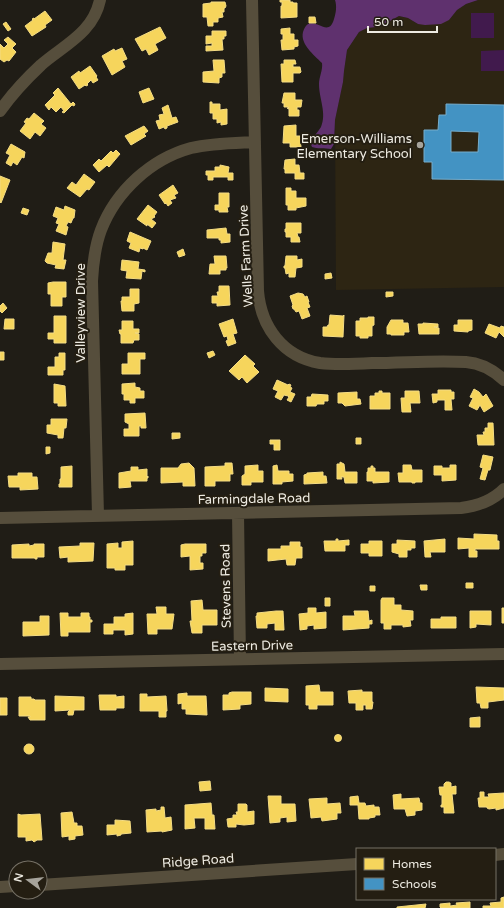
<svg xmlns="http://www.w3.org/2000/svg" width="504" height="908" viewBox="0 0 504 908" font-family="'Varela Round',sans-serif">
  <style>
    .built { fill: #2d2513 }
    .green { fill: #411a4d }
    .forest { fill: #5f316e }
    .homes { fill: #f6d55c; stroke: #f4dc84 }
    .schools { fill: #4393c3; stroke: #76adcc; fill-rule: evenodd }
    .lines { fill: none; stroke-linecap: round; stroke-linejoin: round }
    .minor { stroke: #564e3c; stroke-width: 12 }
    .poi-dot { fill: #a6a39b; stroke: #241e12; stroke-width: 1.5 }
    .labels { text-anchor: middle; stroke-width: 4; stroke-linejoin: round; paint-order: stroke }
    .poi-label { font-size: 13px; fill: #eeebe2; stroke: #241e12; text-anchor: end }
    .street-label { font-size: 13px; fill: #eeebe2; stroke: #241e12 }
  </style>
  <rect width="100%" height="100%" fill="#201d16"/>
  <!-- built -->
  <path class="built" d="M478 0H504V287L336 290 335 120 343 82 344 71 347 50 359 32 367 28 376 27 388 22 399 16 408 18 418 24 449 20 457 10 466 4Z"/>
  <!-- green -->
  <path class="green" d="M471 13H494V38H471Z
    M504 50V71H481V51Z"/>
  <!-- forest -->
  <path class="forest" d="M335 0H478L466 4 457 10 449 20 441 24 425 25 418 24 408 18 399 16 388 22 376 27 367 28 359 32 347 50 344 71 343 82 335 120 334 144 331 149C325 148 317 149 312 147L310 142C313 137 318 132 321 127 327 113 319 99 319 84 319 77 323 70 322 63 314 55 300 44 303 32 304 29 305 26 308 24 318 20 329 37 334 19 336 13 337 6 335 0Z"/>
  <!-- homes -->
  <path class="homes" d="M280 0H290V2H293V3H297V17L281 18V6H282V2H280Z
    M211 2H225L226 6 225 8H224V12H222L223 17 218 18V22H213V26H208L207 17H203V4L211 3Z
    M45 11 52 20 45 25 46 27 32 36 25 26 33 20 32 19 34 18V19Z
    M309 17H315L316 23H309Z
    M6 22 11 29 8 31 3 24Z
    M160 27 166 38 155 44 158 50 149 55 146 49 142 51 135 39Z
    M290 28V34H294V40H298V46L294 47V49L282 50 281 40H283V34H281V29Z
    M212 31H226V36H224V39H222L223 50 206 51V46H212V43L206 44V36H212Z
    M8 37 16 44 12 48 16 52 9 61 7 60 4 62 0 59V44L4 48 8 44 4 40Z
    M122 48 127 59 122 61 125 67 112 75 102 56 114 49 115 51Z
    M213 60H224L225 73H222V77L219 78V83L203 82V72L214 71Z
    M284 60H295L296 64H293V67H300L301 72 300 73H293V82H282L281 64H284Z
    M90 66 97 76 96 77 98 80 93 83 91 80 87 84 88 85 86 86 85 85 79 89 71 77 79 71 80 73Z
    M58 88 71 104 73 102 75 104 74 106 72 105 64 113 62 112 64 111 61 107 56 112 51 107 49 110 45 105 55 95 53 93Z
    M149 88 154 99 143 103 139 92Z
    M284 93H295V100H302L301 107H297V110H299V116H289V109L287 108H289L288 107H284V103H282Z
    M210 102H212V104H220V110L227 109V124L221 125V122L217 123V119H213V113H210Z
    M168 105 172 118 176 117 178 122 167 126V128L165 129 164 127 159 129 156 121 160 120 159 115 164 114 162 108Z
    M34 113 44 121 41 124 46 128 40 136 35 132 30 139 20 131 26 123 24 122 27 118 29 119Z
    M296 125V136H300L301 147H290V143H283L284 126Z
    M144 126 148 131 144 134 146 136 131 145 125 136Z
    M11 144 25 152 24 158 22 157 17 165 13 162 11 166 6 163 10 155 6 153Z
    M116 150 120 154 109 167 107 165 99 172 93 165 99 159 101 161 111 151 113 153Z
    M295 159V165H299L300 173H304V179H295V173H285V169H284L285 160Z
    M220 165 229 167 228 173H233V180H228V177H213V180H208V175H206V171H215V167H220Z
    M84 174 95 182 89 190 87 189 80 197 67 188 72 182 76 185Z
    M0 176 10 180 1 203 0 202Z
    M173 185 178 193 174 195 176 198 170 200 172 203 168 206 166 203 165 204 159 195Z
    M286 188H291V191H296V198H306V206L296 208V210H288V205H286Z
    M219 193H229V207H227L228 212H219V210H215V205H219Z
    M148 205 157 212 154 216 155 217 151 219 156 223 152 228 147 224V226L137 219Z
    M65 206 75 210 74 218H73L71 223 68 222 66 226 68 227 66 235 56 231 59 224 56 223 58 218 53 216 56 207 64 210Z
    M23 208 29 210 27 215 21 213Z
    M286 223H301V233H297L298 237H299L300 242H291V237H286V232H285V229H286Z
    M226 228 227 234H230V242L221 243V240H219V238H207V230Z
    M130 232 151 241 147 250 143 248V249L140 248 139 252 129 248 131 243 127 241Z
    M53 242 65 244 63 260H66L64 269 55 268 56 265 47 263 45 261 48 253H52Z
    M183 249 185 255 179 257 177 252Z
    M214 256H226L227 268H226V270H220V274H209L210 264H215Z
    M286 256H297V260L302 259V267L296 268 295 277H289V273L286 274 285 268H284V266H285Z
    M122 260 139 262 138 269 145 270V272L142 271 141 279 126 278 127 271 121 270Z
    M331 273 332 278 325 279V274Z
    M53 282H66V297H62V306H51V294H48V283Z
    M219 286H229L230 305 217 306V303H212V296H218L217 292H219Z
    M130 289H139V303L134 304V311H122L121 301H122V297H130Z
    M386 292H393V296L386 297Z
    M298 293 303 294 305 297 307 296 309 302H308L310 307 307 308 310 316 302 319 299 311 296 312 294 309H293L292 306 293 305 290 296Z
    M3 303 7 308 2 313 0 311V306Z
    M330 315 343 316 344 315 343 337 323 336V327H327L328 325H329Z
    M54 316H66V343H54V339H48V333H54Z
    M368 317H374V325L372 326V336H368V338H360V336H356V321H360V318H368Z
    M5 319H14V329H4Z
    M233 319 237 333 233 334 236 343 228 346 226 341 228 340 227 336 224 337 219 324Z
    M391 320H403V323H408L409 332H404V335H391V334H387V327Z
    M458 320H472V330L468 331V332L454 331V325H458Z
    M122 321H133V329H139V333H135L139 334V340H134L133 343H121V334H120L119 330H122Z
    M423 323 438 324V327H434L439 328V334H419L418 324H423Z
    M489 324 500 328 501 326 504 327V337L499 332 496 338 485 333Z
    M213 351 215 355 209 358 207 353Z
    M0 352H4V360H0Z
    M59 353H65V370H63V375H48V367H55V357H59Z
    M128 353H145V359H140V374H122V364H128Z
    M245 355 255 364 253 366 259 372 247 383 242 377 239 380 229 371Z
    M277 380 288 385 289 384 291 385 290 387 292 388 290 392 295 394 291 402 287 400 289 397 288 396 284 395 281 400 275 397 278 391 273 389Z
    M135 383V387L140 388V391H144V398H135V403H130V400H124V394H122V384Z
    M54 384 65 386 66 406H58V403H54Z
    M474 389 479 392 483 397 486 394 493 406 484 412 480 405 477 410 469 406 473 398 470 397Z
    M438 390H451V392H454V399H451L452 410H445V400H437V402L433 403 432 394H438Z
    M379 391H382V393H390V409H370V396H375V393H379Z
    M405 391H419L420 403H410L411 412H402L401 398H405Z
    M357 392V399H360L361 404 345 406 342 403H338V393Z
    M312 394 328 395V401H324V404H317L316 406H307V397H311Z
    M145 413 146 428H141V426H139V436H124V429H129V424L125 422V414Z
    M51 419H67L66 428H64L63 438H58V435L47 433V425H51Z
    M488 423H493L494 445H478L477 435H484L483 432H485V428H488Z
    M172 433H180V438L172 439Z
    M356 438H361V444H356Z
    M270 440H280V450H274V444H270Z
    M46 447H50V453L46 454Z
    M483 455 493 457 490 470H488L485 480 480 479 483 468 480 467Z
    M340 462 344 464 345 472H357V483H345L344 477H341L342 479H337V464H340Z
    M189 463 194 468 195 486H183V482L161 483V468H178L181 464Z
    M225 463H232L233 474H230V481H215V486H205V467L225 466Z
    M258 465V471H263V482H251V485H242V476L245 474V466Z
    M277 465 278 471H289V474H293V481L282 482V484H273V466Z
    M403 465H411L412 470H422V482H415V483H412V482H399L398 473H403Z
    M450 465H456V480L442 481V475H434V466H442V468H450Z
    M72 466V487H59V484H60V479H61V467Z
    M371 466H373V468H375V472H389V482L373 483V481H367V472H368V468H371Z
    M131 467H138V470L147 469V477L148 476V478H147V481H130L131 487 119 488V473L131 471Z
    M323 472V476H326L327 483 304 484V475L307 474V473Z
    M18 473H32V477H37L38 489 20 490V487H9L8 476H18Z
    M474 534 497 535V541H499V549H475V551H477V557H469V548L458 549V538L474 539Z
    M336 539H338V541L349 540V545H345V551H325L324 541H336Z
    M445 539V552H430L431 557H425L424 541Z
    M397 540 415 541V548H411V550H407V557H399V554L392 552V544H397Z
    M133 541V565H125V570H115V568H107V544L118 543V548H122V542Z
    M369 541H382V556H369V553H361V544H369Z
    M290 542H300V547H302V558H296L295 565H287L286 559 268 561V549H281V546H290Z
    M80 543H94L93 561 68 562V557L60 558 59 547 80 546Z
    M29 544V546L34 545V544H44V557H37V559H35V558H12V545Z
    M185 544H206V553H202V556H200V563H203V569L190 570V556L181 557V545Z
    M466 583H473V588H466Z
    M420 585H427V590H421Z
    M370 586H375V591H370Z
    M325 598H330V606H325Z
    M382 598H394V605H401V610L413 611V620H410L411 626 403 627V625H391V629H384V623H381V600Z
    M202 600 203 610H217V625H202V633H192L190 621H192L191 601Z
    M156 607H166V614H174L172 629H157V634H148L147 614H157Z
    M308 608H316V613L326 612V628L314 629V625L307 626V629L300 630 299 614 308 613Z
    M502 608H504V623H502Z
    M276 611H283L284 630H275V623L267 624V628H257L256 616H257V613Z
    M354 611H368L369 621 372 620V624H369V628L343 630V616H355Z
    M470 611H491V625L476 624V627L470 628Z
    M60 613H68V617H81V613H89V617H90V620H92V622H90V632H68V636H61Z
    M133 613V634L125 635V630H113V634H104V624H114V617H125V614Z
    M40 616H49V635L23 636V622H40Z
    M441 617H456V628H431V619H441Z
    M319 685 320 692H333V705H317V709H309V705H306V686Z
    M476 687 504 688V700L488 702V708H481L480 703H477Z
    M265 688 288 689V702L265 701Z
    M362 690V692H372V702H373L372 709H366V705H363V710H356V703H349L348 691Z
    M251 692V704L240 705V709L223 710V695H229V693L232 692Z
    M187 693V696H206L207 715 186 714V709H182V703L178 704V694Z
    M140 694H147V697L166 696 167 711H166V717H159V711H140Z
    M99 695H116V697L124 696V708H116V710H100Z
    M55 696 84 697V710H74L73 715H68V712L70 710 55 711Z
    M19 697H31V699H34L35 700H45V720H30L28 717H30V716H19Z
    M0 698H7V715H0Z
    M480 717V727H470V718Z
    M334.5 738a3.5 3.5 0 1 1 7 0a3.5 3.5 0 1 1-7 0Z
    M24 749a5 5 0 1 1 10 0a5 5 0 1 1-10 0Z
    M210 781 211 790 200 791 199 782Z
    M446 782H449L451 783V787L456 786V794H452L454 813H444V807H441V805H442V795H440L439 787H444V784Z
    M480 792H484V797H489L488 794 504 793V808L496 810V808L489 809 487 808V807H479L478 798H480Z
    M401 794V799L419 798 420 803H422V810L415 811V815L407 816 405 809H394L393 795Z
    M268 796H281V804H295L296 821 287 822V817L280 818V822L270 823Z
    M358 796 359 803H365L366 806 374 805V807H379L380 815H375V817L369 818V819H359L358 805H350V797Z
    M327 798V804L340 803 341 813H337V819L322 821 321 817 311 818 309 799Z
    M211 803 212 815H214L215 829H205V818H194L195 828 185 829V805Z
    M238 804H246L247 805V812L254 811V824L244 825 236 824V827H228L227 819 233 818V815H237L236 812H238Z
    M161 807H164L165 818 171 817 172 830 162 832V831L147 832 146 810 156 809V811L161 810Z
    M72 812 74 823H77V826H82L83 835 75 836V839L69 840V836L62 837 61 813Z
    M18 814 21 815 40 814 42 840H37L34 842 32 840 26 841V837H18Z
    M115 820 130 821 131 833 121 834V835L117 836V834L107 835V825H115Z
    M504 897V908H483V906H491L490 903 501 902V898Z
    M470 902V908H441L440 907V904L450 903V906L457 905 456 903Z
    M426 904 425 908H397V907Z"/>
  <!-- schools -->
  <path class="schools" d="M446 104 504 105V180L432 179V162H424V130H438L439 115H446ZM451 131 479 132 478 152H451Z"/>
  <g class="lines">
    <!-- minor -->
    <path class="minor" d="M252 0 258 291C261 327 283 357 320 363 337 365 355 364 372 363 403 363 435 360 466 362 481 363 493 370 504 380
      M0 111C12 94 26 79 41 65 64 45 93 33 100 0
      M238 513 240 659
      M98 515 92 281C93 263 95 246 101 230 116 191 151 159 191 148 212 143 233 143 255 142
      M0 518 461 508C478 506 492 501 504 489
      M0 664 504 654
      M495 855 504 854
      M40 885 357 864
      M0 887 16 886"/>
  </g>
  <!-- markers -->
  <circle class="poi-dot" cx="420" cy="145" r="4"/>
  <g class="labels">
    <!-- poi labels -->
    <g class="poi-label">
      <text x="412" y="143">Emerson-Williams<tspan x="412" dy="15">Elementary School</tspan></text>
    </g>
    <!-- street labels -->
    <g class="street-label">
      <text transform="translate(245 256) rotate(-93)" y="5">Wells Farm Drive</text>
      <text transform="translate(80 313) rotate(-90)" y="5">Valleyview Drive</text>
      <text transform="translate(254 498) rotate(-1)" y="5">Farmingdale Road</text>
      <text transform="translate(225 586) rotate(-91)" y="5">Stevens Road</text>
      <text transform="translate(252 645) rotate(-1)" y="5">Eastern Drive</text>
      <text transform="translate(198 860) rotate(-4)" y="5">Ridge Road</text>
    </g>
  </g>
  <!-- legend -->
  <rect x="356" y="848" width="140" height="52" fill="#241e12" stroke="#757065"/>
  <rect x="364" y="858" width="20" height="12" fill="#f6d55c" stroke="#757065"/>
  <text x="392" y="868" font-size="12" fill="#eeebe2">Homes</text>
  <rect x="364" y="878" width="20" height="12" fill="#4393c3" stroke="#757065"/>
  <text x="392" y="888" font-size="12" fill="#eeebe2">Schools</text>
  <!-- north arrow -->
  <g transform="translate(28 880) rotate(285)"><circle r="19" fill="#241e12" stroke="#757065"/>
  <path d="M0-3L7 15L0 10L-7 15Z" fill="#a6a39b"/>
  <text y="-6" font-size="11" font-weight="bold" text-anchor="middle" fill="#eeebe2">N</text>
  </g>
  <!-- scale -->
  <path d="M368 26v6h69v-6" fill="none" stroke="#eeebe2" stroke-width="2"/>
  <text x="374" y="26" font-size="12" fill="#eeebe2" stroke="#241e12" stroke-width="3" paint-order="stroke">50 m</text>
</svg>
